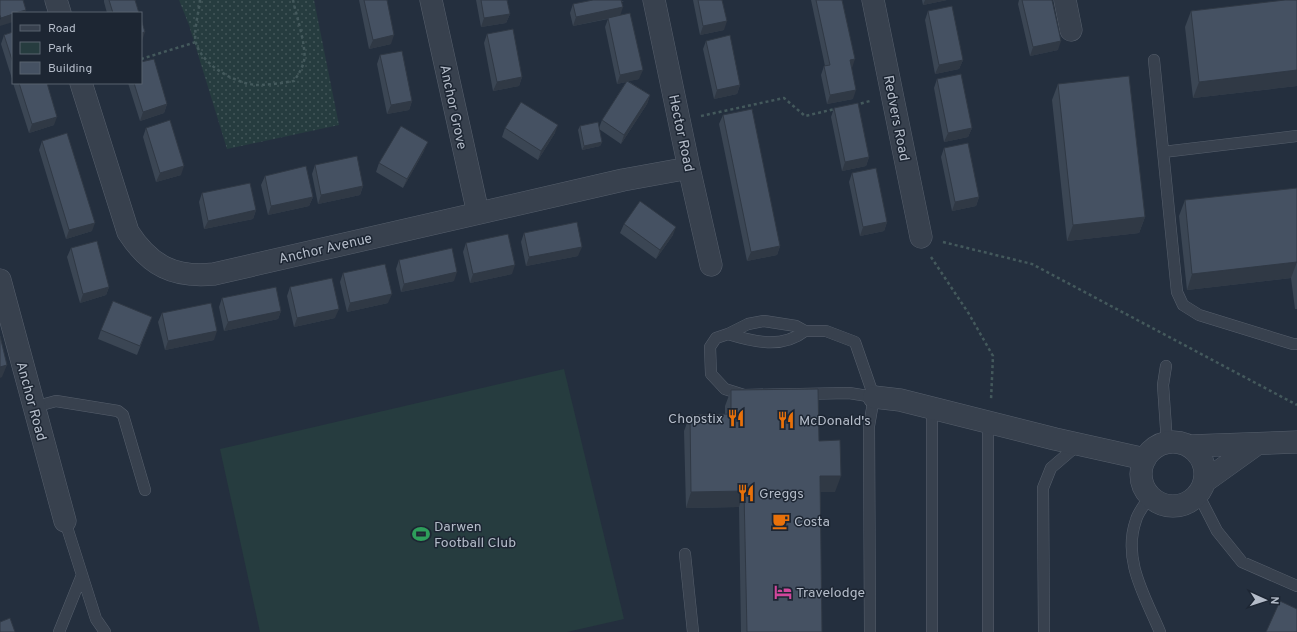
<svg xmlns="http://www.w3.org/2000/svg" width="1297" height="632" viewBox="0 0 1297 632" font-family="Overpass,sans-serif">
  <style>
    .green { fill: url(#green-dots) }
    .pitch { fill: #263c3f }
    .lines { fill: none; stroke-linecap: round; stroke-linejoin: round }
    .service-casing { stroke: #565f6c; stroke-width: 12 }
    .minor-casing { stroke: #565f6c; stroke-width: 23 }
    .path { stroke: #44595c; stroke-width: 2.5; stroke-dasharray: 3 3; stroke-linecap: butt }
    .service { stroke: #38414e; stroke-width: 11 }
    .minor { stroke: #38414e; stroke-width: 22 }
    .wall { fill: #3b4654 }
    .shaded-wall { fill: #303945 }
    .building { fill: #455162; stroke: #303945 }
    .labels { text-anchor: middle; stroke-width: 3; stroke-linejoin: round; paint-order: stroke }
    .street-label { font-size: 14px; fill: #b4bcc9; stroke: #1d2633 }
    .poi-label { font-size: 14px; fill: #b4bcc9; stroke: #1d2633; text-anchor: start }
  </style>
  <defs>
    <pattern id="green-dots" width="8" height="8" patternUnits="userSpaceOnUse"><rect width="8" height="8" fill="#263c3f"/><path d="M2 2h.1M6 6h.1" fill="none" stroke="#435659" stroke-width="1.8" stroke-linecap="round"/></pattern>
  </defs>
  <rect width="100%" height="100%" fill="#242f3e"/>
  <!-- green -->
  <path class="green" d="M179 0H314L339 125 227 149 189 25Z"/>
  <!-- pitch -->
  <path class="pitch" d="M564 369 624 619 567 632H260L220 449Z"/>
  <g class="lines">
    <!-- service casing -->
    <g class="service-casing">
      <path id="service" d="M1154 60 1177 292 1183 305 1199 315 1293 344H1297
        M1163 152 1297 136
        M764 321 796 326 805 331H826L855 342 874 397 849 393 744 395 725 389 711 374 710 347 716 338 728 334 748 324Z
        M728 334C754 342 782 349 805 331
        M1166 366 1163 385 1167 443
        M34 407 56 401 118 411 123 415 145 490
        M1198 494 1217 531 1242 562 1297 586
        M1150 496C1146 503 1138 512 1136 520 1122 560 1145 596 1160 632
        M65 521 96 619 105 632
        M685 554 693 632
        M59 632 82 575
        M870 632 869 426 874 397
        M932 632V408
        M988 632V422
        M1044 632 1043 488 1051 468 1079 444"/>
    </g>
    <!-- minor casing -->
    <g class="minor-casing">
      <path id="minor" d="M56 0 60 13
        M431 0 478 213
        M654 0 689 168 711 265
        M873 0 921 237
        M1065 0 1071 30
        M81 83 128 232C150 266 174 278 214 274L623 180 689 168
        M0 280 65 521
        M874 397 900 400 1055 439 1145 459
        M1141 474a32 32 0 1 1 64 0a32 32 0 1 1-64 0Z
        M1189 446 1297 442
        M1204 482 1257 444"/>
    </g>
    <!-- path -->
    <path class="path" d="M200 0C199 12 193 32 196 43 202 65 236 84 257 85 269 85 282 83 294 81 298 75 302 69 304 61 307 47 296 15 293 0
      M141 59 196 42
      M855 105 870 101
      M701 116 784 98 805 116 835 109
      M943 242 1032 264 1297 405
      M931 257 969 314 993 356 991 400"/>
    <!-- service -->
    <use href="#service" class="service"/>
    <!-- minor -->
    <use href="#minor" class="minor"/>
  </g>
  <!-- wall -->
  <path class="wall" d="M104 0H135L139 13H107L104 2Z
    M359 0H387L391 44 369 49Z
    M476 0H507L510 14 506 23 481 27Z
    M693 0H722L724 30 700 35Z
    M811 0H842L852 68 853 99 827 104 821 75 824 66H825Z
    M922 0H947L923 5Z
    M1019 0H1052L1058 50 1030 56 1018 4Z
    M1297 0V86L1193 98 1185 27 1191 11Z
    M624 1 622 2 620 15 639 79 628 81 650 95 647 104 621 144 599 129 602 142 600 146 582 150 578 130 580 126 599 128 602 120 626 82 617 84 605 27 608 19 573 26 570 13 573 4Z
    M928 11 963 60 959 69 935 74 925 20Z
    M13 32V82L1 44 4 35Z
    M487 34 522 77 519 86 493 91 484 43Z
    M706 41 740 85 737 94 714 99 703 49Z
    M380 55 412 101 409 110 387 114 377 64Z
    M937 79 972 128 968 137 944 142 934 88Z
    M13 83H47L54 125 29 133Z
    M128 83H141L167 104 164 113 140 121Z
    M1058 84 1145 217 1139 233 1067 241 1052 100Z
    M834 108 869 157 866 166 842 171 831 117Z
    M723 115 780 246 777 255 747 261 719 124Z
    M146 128 181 175 156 182 143 137Z
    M505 128 555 133 538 160 502 137Z
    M42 141 92 231 66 239 39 150Z
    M944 148 979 197 976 206 952 211 941 157Z
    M424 151 403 188 376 172 379 163Z
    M315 165 363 186 360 195 318 204 312 174Z
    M852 173 887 222 884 231 860 236 849 182Z
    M265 176 313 197 309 206 268 215 261 185Z
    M1297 188V309H1295L1291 278 1187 290 1179 216 1185 200Z
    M202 193 256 210 253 219 204 229 199 202Z
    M624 224 673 235 656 259 620 233Z
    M524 233 578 256 526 266 521 242Z
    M466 243 512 274 470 283 463 252Z
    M71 248 109 287 106 295 80 303 67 257Z
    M399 260 454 281 401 292 396 269Z
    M343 273 388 303 347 312 340 282Z
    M290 287 335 318 294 327 287 296Z
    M222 298 281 311 278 319 224 331 219 307Z
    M162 313 214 340 165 350 158 322Z
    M152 317 137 355 98 339 101 330Z
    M731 390 819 441 835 492H820L822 632H741L739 507 686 508 684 431 690 415 725 414V406Z"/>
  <!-- shaded-wall -->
  <path class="shaded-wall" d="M925 0H947L923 5Z
    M623 7 620 16 573 26 576 17Z
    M26 10 25 13H15Z
    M13 14V22L0 26V20L1 18Z
    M510 14 506 23 481 27 484 18Z
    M727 21 724 30 700 35 703 26Z
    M145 32 142 41H141V33Z
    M394 35 391 44 369 49 373 40Z
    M1061 41 1058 50 1030 56 1033 47Z
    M855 59 852 68 850 60Z
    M963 60 959 69 935 74 939 65Z
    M643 70 639 79 617 84 620 75Z
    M1297 70V86L1193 98 1199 82Z
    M522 77 519 86 493 91 497 82Z
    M740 85 737 94 714 99 717 90Z
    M856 90 853 99 827 104 830 95Z
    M650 95 647 104 621 144 624 135Z
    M412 101 409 110 387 114 391 105Z
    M167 104 164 113 140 121 143 112Z
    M57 117 54 125 29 133 32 124Z
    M558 125 555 133 538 160 541 151Z
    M972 128 968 137 944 142 948 133Z
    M428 142 424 151 403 188 407 179Z
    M602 142 600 146 582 150 584 146Z
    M869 157 866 166 842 171 845 162Z
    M184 166 181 175 156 182 160 173Z
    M363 186 360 195 318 204 321 195Z
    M313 197 309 206 268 215 271 206Z
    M979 197 976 206 952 211 955 202Z
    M256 210 253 219 204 229 208 221Z
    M1145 217 1139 233 1067 241 1073 225Z
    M887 222 884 231 860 236 863 227Z
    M95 223 92 231 66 239 69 230Z
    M676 227 673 235 656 259 660 250Z
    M780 246 777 255 747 261 751 252Z
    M582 247 578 256 526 266 529 257Z
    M1297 262 1291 278 1187 290 1192 274Z
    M515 265 512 274 470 283 473 274Z
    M457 272 454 281 401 292 404 284Z
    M109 287 106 295 80 303 83 294Z
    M392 294 388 303 347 312 350 303Z
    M339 309 335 318 294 327 297 318Z
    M281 311 278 319 224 331 228 322Z
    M217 331 214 340 165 350 168 341Z
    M7 365 2 377 0 378V367Z
    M820 476H841L835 492H814Z
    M744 491 739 507 686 508 691 492Z"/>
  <!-- building -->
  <path class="building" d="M0 0H23L26 10 15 13H13V14L1 18 0 15Z
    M109 0H135L139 13H113Z
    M364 0H387L394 35 373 40Z
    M481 0H507L510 14 484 18Z
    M593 0H621L623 7 576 17 573 4Z
    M698 0H722L727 21 703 26Z
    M816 0H842L855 59 850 60 856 90 830 95 824 66 830 65Z
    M1022 0H1052L1061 41 1033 47Z
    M1285 0H1297V70L1199 82 1191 11Z
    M952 6 963 60 939 65 928 11Z
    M630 13 643 70 620 75 608 18Z
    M141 19 145 32 141 33Z
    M513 29 522 77 497 82 487 34Z
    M13 32V63L4 35Z
    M730 35 740 85 717 90 706 41Z
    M402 51 412 101 391 105 380 55Z
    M154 59 167 104 143 112 134 83H141V62Z
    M961 74 972 128 948 133 937 79Z
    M1129 76 1145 217 1073 225 1058 84Z
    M627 81 650 95 624 135 602 120Z
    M19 83H47L57 117 32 124Z
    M521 102 558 125 541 151 505 128Z
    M858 103 869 157 845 162 834 108Z
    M752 109 780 246 751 252 723 115Z
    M170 120 184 166 160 173 146 128Z
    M598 122 602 142 584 146 580 126Z
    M401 126 428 142 407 179 379 163Z
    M67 133 95 223 69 230 42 141Z
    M968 143 979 197 955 202 944 148Z
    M357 156 363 186 321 195 315 165Z
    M306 166 313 197 271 206 265 176Z
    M876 168 887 222 863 227 852 173Z
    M250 183 256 210 208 221 202 193Z
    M1297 188V262L1192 274 1185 200Z
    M640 201 676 227 660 250 624 224Z
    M577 222 582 247 529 257 524 233Z
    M508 234 515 265 473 274 466 243Z
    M97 241 109 287 83 294 71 248Z
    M452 248 457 272 404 284 399 260Z
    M385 264 392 294 350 303 343 273Z
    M332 278 339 309 297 318 290 287Z
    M276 287 281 311 228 322 222 298Z
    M113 301 152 317 140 346 101 330Z
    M211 303 217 331 168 341 162 313Z
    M0 336 7 365 0 367Z
    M818 389 819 441 840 440 841 476H820L822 632H747L744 491 691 492 690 415 731 414V390Z
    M1280 601 1297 609V632H1266Z
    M10 618 15 632H0V622Z"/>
  <!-- icons -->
  <defs>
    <g id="restaurant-bare" transform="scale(1.38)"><path d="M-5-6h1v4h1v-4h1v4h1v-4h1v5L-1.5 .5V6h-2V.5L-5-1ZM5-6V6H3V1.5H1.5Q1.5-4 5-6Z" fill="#e8710a" stroke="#1d2633" stroke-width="2.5" paint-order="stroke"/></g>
    <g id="cafe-bare" transform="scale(1.38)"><path d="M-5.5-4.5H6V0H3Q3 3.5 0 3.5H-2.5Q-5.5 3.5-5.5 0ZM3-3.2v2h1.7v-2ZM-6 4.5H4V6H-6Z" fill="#e8710a" stroke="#1d2633" stroke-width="2.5" paint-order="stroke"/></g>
    <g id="stadium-bare" transform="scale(1.38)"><path d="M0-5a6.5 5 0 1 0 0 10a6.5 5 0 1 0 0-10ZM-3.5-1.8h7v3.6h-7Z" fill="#2e9e5b" stroke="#1d2633" stroke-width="2.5" paint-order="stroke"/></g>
    <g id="hotel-bare" transform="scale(1.38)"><path d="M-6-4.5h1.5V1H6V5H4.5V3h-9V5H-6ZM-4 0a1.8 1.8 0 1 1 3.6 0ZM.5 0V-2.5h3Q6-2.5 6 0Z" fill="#d1479c" stroke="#1d2633" stroke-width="2.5" paint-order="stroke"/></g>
  </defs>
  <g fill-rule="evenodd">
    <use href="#restaurant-bare" x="736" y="418"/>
    <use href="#restaurant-bare" x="786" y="420"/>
    <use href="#restaurant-bare" x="746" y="493"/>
    <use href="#cafe-bare" x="781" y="521"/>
    <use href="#stadium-bare" x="421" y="534"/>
    <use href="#hotel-bare" x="783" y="592"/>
  </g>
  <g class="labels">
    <!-- street labels -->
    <g class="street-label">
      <text transform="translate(454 107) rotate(78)" y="5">Anchor Grove</text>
      <text transform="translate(897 118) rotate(79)" y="5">Redvers Road</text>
      <text transform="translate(682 133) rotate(78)" y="5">Hector Road</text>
      <text transform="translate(325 248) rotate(-13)" y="5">Anchor Avenue</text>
      <text transform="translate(32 401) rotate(75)" y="5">Anchor Road</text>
    </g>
    <!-- poi labels -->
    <g class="poi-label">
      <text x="723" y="423" text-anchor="end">Chopstix</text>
      <text x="799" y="425">McDonald's</text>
      <text x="759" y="498">Greggs</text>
      <text x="794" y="526">Costa</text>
      <text x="434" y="531">Darwen<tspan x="434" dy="16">Football Club</tspan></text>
      <text x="796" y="597">Travelodge</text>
    </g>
  </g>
  <!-- legend -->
  <rect x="12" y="12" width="130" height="72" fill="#1d2633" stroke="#59626f"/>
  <rect x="20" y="25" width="20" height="6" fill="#38414e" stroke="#59626f"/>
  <text x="48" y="32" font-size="12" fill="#b4bcc9">Road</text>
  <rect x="20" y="42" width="20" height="12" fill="#263c3f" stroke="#59626f"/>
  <text x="48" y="52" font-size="12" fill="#b4bcc9">Park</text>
  <rect x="20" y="62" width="20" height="12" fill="#455162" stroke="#59626f"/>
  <text x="48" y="72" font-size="12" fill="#b4bcc9">Building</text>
  <!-- north arrow -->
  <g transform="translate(1265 600) rotate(93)" stroke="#1d2633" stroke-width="3" paint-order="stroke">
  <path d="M0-3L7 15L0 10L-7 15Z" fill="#b4bcc9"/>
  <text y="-6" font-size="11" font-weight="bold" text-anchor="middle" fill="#b4bcc9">N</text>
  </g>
</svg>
